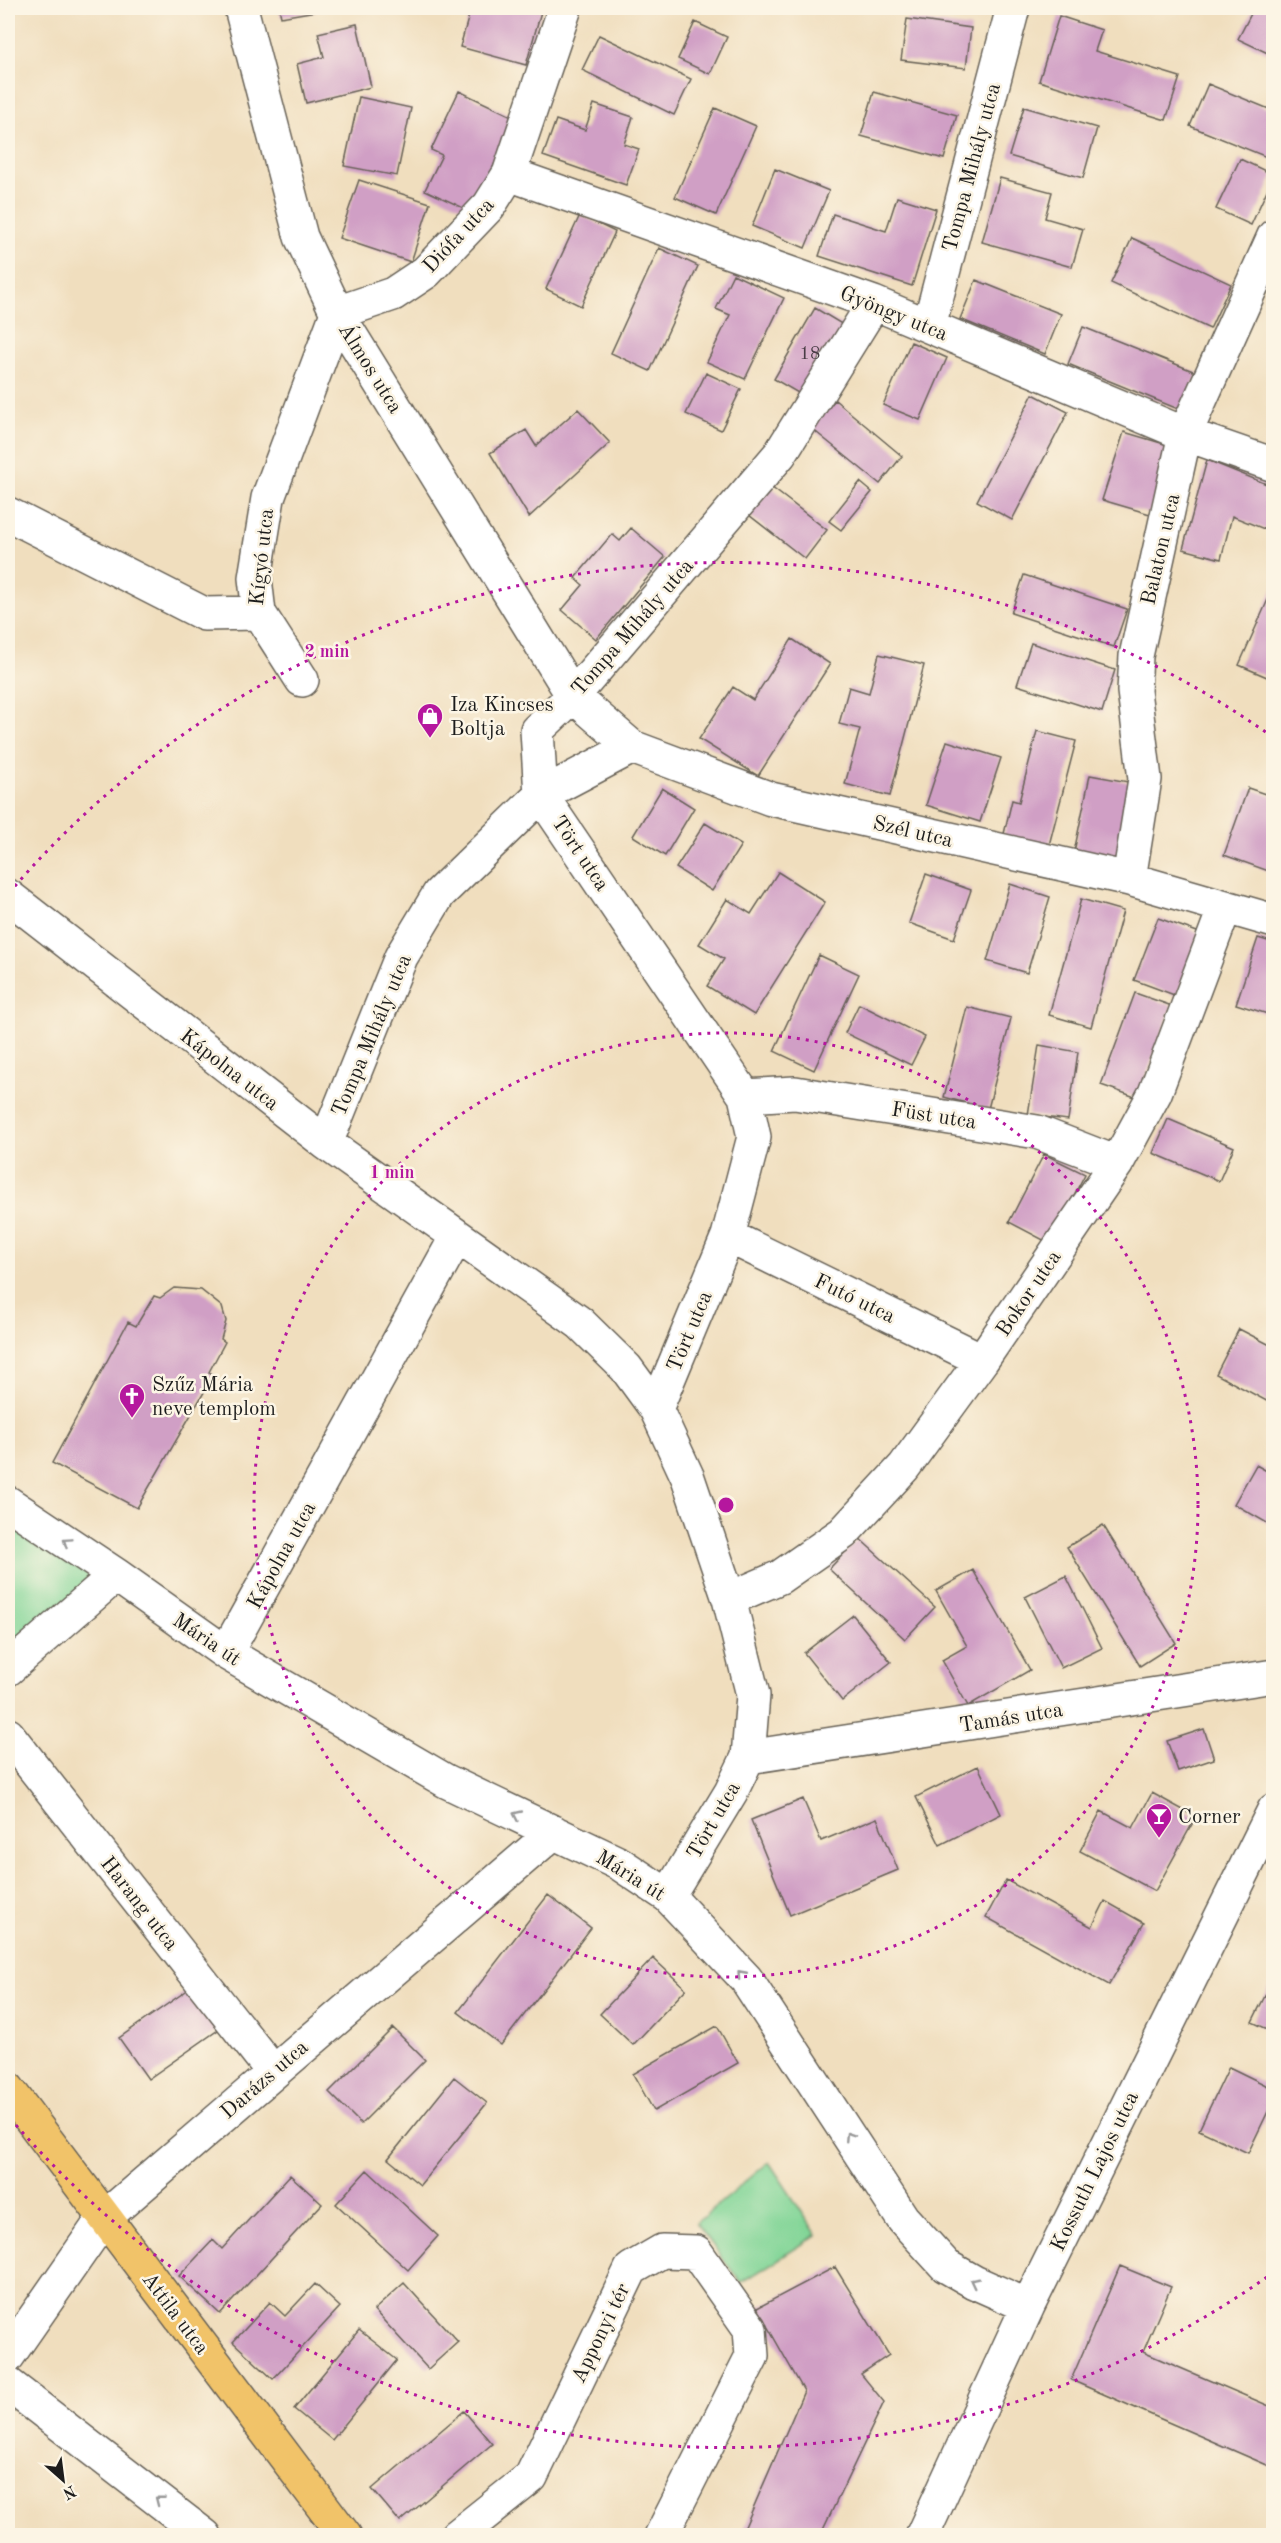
<svg xmlns="http://www.w3.org/2000/svg" width="1281" height="2543" viewBox="0 0 1281 2543" font-family="'Old Standard TT',serif">
  <style>
    .green { fill: #82d597; stroke: #4f785a; stroke-width: 1.5 }
    .building { fill: #d09fc5 }
    .lines { fill: none; stroke-linecap: round; stroke-linejoin: round }
    .minor-casing { stroke: #666055; stroke-width: 36 }
    .major-casing { stroke: #666055; stroke-width: 36 }
    .minor { stroke: #fff; stroke-width: 33 }
    .major { stroke: #f1c369; stroke-width: 33 }
    .oneway { stroke: #999 }
    .ring { fill: none; stroke: #b5179e; stroke-width: 3; stroke-dasharray: 3 6 }
    .labels { text-anchor: middle; stroke-width: 5; stroke-linejoin: round; paint-order: stroke }
    .number-label { font-size: 18px; fill: #493d46 }
    .street-label { font-size: 21px; fill: #1c1c1c; stroke: #fcf5e5 }
    .poi-label { font-size: 21px; fill: #1c1c1c; stroke: #fcf5e5; text-anchor: start }
    .centre { fill: #b5179e; stroke: #fcf5e5; stroke-width: 3 }
    .ring-label { font-size: 18px; text-anchor: middle; font-weight: bold; fill: #b5179e; stroke: #fcf5e5; stroke-width: 5; stroke-linejoin: round; paint-order: stroke }
  </style>
  <rect width="100%" height="100%" fill="#fcf5e5"/>
  <filter id="ink" filterUnits="userSpaceOnUse"><feTurbulence type="fractalNoise" baseFrequency=".0167" numOctaves="2"/><feDisplacementMap in="SourceGraphic" scale="12" xChannelSelector="R" yChannelSelector="G"/><feConvolveMatrix kernelMatrix="1 2 1 2 8 2 1 2 1" color-interpolation-filters="sRGB"/></filter>
  <filter id="wash" filterUnits="userSpaceOnUse"><feTurbulence type="fractalNoise" baseFrequency=".008" numOctaves="4" result="noise"/><feDisplacementMap in="SourceGraphic" scale="24" xChannelSelector="R" yChannelSelector="G"/><feGaussianBlur stdDeviation="1.35" result="paint"/><feColorMatrix in="noise" values="0 0 0 0 0 0 0 0 0 0 0 0 0 0 0 0 0 1.4 0 .05"/><feComposite in="paint" operator="in"/></filter>
  <g filter="url(#wash)">
    <rect width="100%" height="100%" fill="#f0debe"/>
    <!-- green -->
    <path class="green" d="M8 1503 116 1575 8 1669Z
      M769 2162 817 2235 741 2283 696 2223Z"/>
    <g id="blocks">
      <!-- building -->
      <path class="building" d="M279 8H328V9L281 17Z
        M471 8H542L526 65 460 47Z
        M1254 8H1274V56L1238 39Z
        M1059 16 1102 30 1095 51 1180 77 1166 120 1039 81Z
        M907 19 971 28 966 68 901 60Z
        M695 22 727 37 710 74 678 59Z
        M357 24 371 87 306 103 297 64 324 57 318 33Z
        M599 35 691 79 674 115 582 70Z
        M1208 84 1274 111V160L1190 126Z
        M459 91 516 118 472 212 425 190 442 155 431 150Z
        M874 92 957 115 944 159 861 136Z
        M359 97 411 108 397 176 344 166Z
        M594 104 633 117 624 144 639 149 626 185 543 156 556 120 585 130Z
        M1024 107 1097 128 1083 178 1009 156Z
        M715 108 756 126 716 215 675 197Z
        M1240 159 1274 175 1251 225 1216 209Z
        M775 169 829 191 805 248 752 226Z
        M1000 178 1052 192 1045 218 1083 229 1072 267 982 242Z
        M359 180 430 203 411 262 339 238Z
        M897 197 936 209 912 286 819 256 833 214 886 231Z
        M580 215 615 232 581 306 546 289Z
        M1132 238 1231 284 1210 329 1111 283Z
        M659 248 698 266 650 371 611 353Z
        M733 274 784 298 745 379 707 362 730 315 716 309Z
        M976 280 1061 314 1045 354 960 319Z
        M815 308 845 326 805 397 774 379Z
        M1083 327 1198 373 1183 411 1068 364Z
        M911 342 947 358 920 420 883 405Z
        M706 373 741 389 721 430 686 414Z
        M1033 394 1068 412 1012 520 977 501Z
        M835 400 902 456 880 484 811 428Z
        M578 409 610 443 529 517 490 453 526 430 536 446Z
        M1124 432 1171 446 1150 514 1102 500Z
        M1207 460 1274 487V533L1232 516 1221 559 1183 549Z
        M860 482 872 492 841 530 829 521Z
        M771 487 827 530 805 559 749 515Z
        M631 528 665 557 596 639 562 610 583 585 575 578 612 534 620 541Z
        M1024 575 1127 609 1114 647 1011 613Z
        M1274 586V680L1239 665Z
        M792 639 830 664 758 776 699 739 733 687 753 700Z
        M1031 643 1115 670 1102 712 1017 685Z
        M879 654 924 665 890 796 845 784 860 729 839 724 849 687 869 693Z
        M1037 731 1076 741 1048 849 1003 838 1012 800 1019 802Z
        M947 741 1001 758 980 822 926 805Z
        M1090 775 1134 783 1119 861 1074 852Z
        M662 788 694 808 665 856 633 836Z
        M1248 788 1274 797V873L1224 855Z
        M705 823 741 845 712 891 676 868Z
        M778 872 825 902 754 1015 707 986 724 959 699 944 727 899 751 914Z
        M926 874 971 890 954 939 909 923Z
        M1010 884 1050 897 1027 973 987 961Z
        M1081 899 1123 911 1091 1027 1049 1015Z
        M1158 918 1200 933 1177 996 1134 980Z
        M1258 938 1274 943V1016L1236 1004Z
        M819 955 859 974 814 1070 774 1051Z
        M1135 993 1172 1006 1138 1098 1101 1085Z
        M859 1004 925 1037 911 1065 845 1033Z
        M967 1007 1011 1018 988 1109 944 1097Z
        M1039 1045 1078 1052 1068 1120 1028 1115Z
        M1168 1119 1234 1147 1219 1181 1153 1153Z
        M1044 1154 1085 1174 1049 1243 1009 1222Z
        M174 1288 201 1290 222 1307 226 1321 221 1339 225 1342 209 1372 214 1375 137 1508 52 1463 128 1322 136 1326 154 1296 160 1298Z
        M1239 1329 1274 1347V1405L1216 1374Z
        M1256 1465 1274 1475V1527L1234 1504Z
        M1103 1525 1176 1643 1140 1666 1067 1547Z
        M859 1538 935 1607 905 1639 829 1569Z
        M973 1570 1030 1670 968 1706 942 1660 967 1646 936 1591Z
        M1066 1576 1102 1648 1061 1668 1025 1597Z
        M853 1615 891 1662 842 1701 804 1653Z
        M1204 1729 1214 1759 1178 1771 1167 1741Z
        M978 1766 1001 1814 940 1845 916 1797Z
        M1152 1793 1196 1817 1155 1891 1080 1851 1101 1811 1133 1828Z
        M803 1799 821 1841 877 1818 898 1870 790 1915 751 1820Z
        M1006 1880 1092 1927 1105 1901 1144 1923 1109 1985 986 1917Z
        M548 1895 591 1928 501 2045 458 2012Z
        M653 1958 686 1989 633 2045 600 2014Z
        M1274 1978V2032L1252 2022Z
        M189 1989 218 2030 148 2079 119 2038Z
        M717 2026 738 2063 654 2111 633 2074Z
        M393 2028 425 2060 361 2124 329 2092Z
        M1229 2067 1274 2089V2099L1248 2153 1199 2130Z
        M454 2077 487 2103 420 2185 388 2159Z
        M367 2170 438 2236 408 2270 336 2204Z
        M290 2175 322 2204 220 2314 179 2276 213 2240 222 2249Z
        M1120 2266 1171 2287 1143 2352 1274 2408V2468L1071 2380Z
        M835 2267 889 2355 861 2374 884 2402 820 2536H741L804 2391 757 2308Z
        M404 2283 458 2342 428 2369 374 2310Z
        M315 2284 340 2307 273 2379 233 2342 270 2302 285 2316Z
        M359 2330 397 2360 332 2440 294 2409Z
        M464 2411 492 2444 400 2522 372 2489Z"/>
    </g>
  </g>
  <g filter="url(#ink)">
    <use href="#blocks" fill-opacity="0" stroke="#666055" stroke-width="1.5"/>
    <g class="lines">
      <!-- minor casing -->
      <g class="minor-casing">
        <path id="minor" d="M241 8 301 237 337 313 573 696 632 747 771 799 1129 879 1274 921
          M509 174 874 303 1185 434 1274 465
          M929 326 1013 8
          M8 514 204 614 259 613 255 578 268 498 337 313 393 294 426 272 489 206 509 174 565 8
          M259 613 302 680
          M632 747 541 795 745 1096 754 1137 728 1236 656 1409 688 1478 729 1599 753 1695 748 1757 731 1792 668 1896
          M1129 879 1145 779 1134 691 1136 656 1185 434 1274 236
          M8 896 326 1143 580 1323 626 1368 656 1409
          M745 1096 795 1093 1037 1132 1117 1163
          M326 1143 401 957 439 894 541 795 537 730 573 696 780 454 874 303
          M728 1236 982 1360
          M8 1503 116 1575 226 1653 446 1781 620 1864 668 1896 746 1979 903 2219 946 2266 974 2282 1028 2306
          M729 1599 780 1577 843 1533 904 1467 982 1360 1117 1163 1155 1093 1225 907
          M226 1653 457 1236
          M8 1669 116 1575
          M8 1735 273 2072
          M748 1757 1274 1676
          M8 2356 104 2218 554 1832
          M8 2384 205 2536
          M457 2536 531 2477 631 2269 662 2251 696 2252 750 2329 752 2356 661 2536
          M922 2536 1028 2306 1274 1810"/>
      </g>
      <!-- major casing -->
      <g class="major-casing">
        <path id="major" d="M8 2089 345 2536"/>
      </g>
      <!-- minor -->
      <use href="#minor" class="minor"/>
      <!-- major -->
      <use href="#major" class="major"/>
    </g>
    <!-- one-way arrows -->
    <defs><path id="oneway-chevron" d="M-2-3.5L2.5 0L-2 3.5" fill="none" stroke-width="1.6" stroke-linecap="round" stroke-linejoin="round" transform="scale(1.5)"/></defs>
    <g class="oneway">
      <use href="#oneway-chevron" transform="translate(67 1542) rotate(-146)"/>
      <use href="#oneway-chevron" transform="translate(517 1815) rotate(-155)"/>
      <use href="#oneway-chevron" transform="translate(741 1974) rotate(-132)"/>
      <use href="#oneway-chevron" transform="translate(849 2136) rotate(-123)"/>
      <use href="#oneway-chevron" transform="translate(974 2282) rotate(-153)"/>
      <use href="#oneway-chevron" transform="translate(159 2500) rotate(-142)"/>
    </g>
  </g>
  <!-- distance rings -->
  <g class="ring">
    <circle cx="726" cy="1505" r="472"/>
    <path d="M1267 2277A943 943 0 0 1 9 2117M9 893A943 943 0 0 1 1267 733"/>
  </g>
  <!-- icons -->
  <defs>
    <g id="shop-pin" transform="scale(1.35)"><path d="M0 17L-7.5 6A9.5 9.5 0 1 1 7.5 6Z" fill="#b5179e" stroke="#fcf5e5"/><path d="M-5-2.5h2.3a2.7 3.5 0 0 1 5.4 0H5L5.5 6h-11ZM-1.5-2.5h3a1.5 2.3 0 0 0-3 0Z" fill="#fff"/></g>
    <g id="church-pin" transform="scale(1.35)"><path d="M0 17L-7.5 6A9.5 9.5 0 1 1 7.5 6Z" fill="#b5179e" stroke="#fcf5e5"/><path d="M-1.2-6h2.4v3.5h3.3v2.4h-3.3V6h-2.4V-.1h-3.3v-2.4h3.3Z" fill="#fff"/></g>
    <g id="bar-pin" transform="scale(1.35)"><path d="M0 17L-7.5 6A9.5 9.5 0 1 1 7.5 6Z" fill="#b5179e" stroke="#fcf5e5"/><path d="M-6-5H6L.8 .8V4.5H3.5V6h-7V4.5H-.8V.8Z" fill="#fff"/></g>
  </defs>
  <g fill-rule="evenodd">
    <use href="#shop-pin" x="430" y="716"/>
    <use href="#church-pin" x="132" y="1396"/>
    <use href="#bar-pin" x="1159" y="1816"/>
  </g>
  <g class="labels">
    <!-- number labels -->
    <g class="number-label">
      <text x="810" y="359">18</text>
    </g>
    <!-- street labels -->
    <g class="street-label">
      <text transform="translate(971 167) rotate(-75)" y="7">Tompa Mihály utca</text>
      <text transform="translate(458 235) rotate(-47)" y="7">Diófa utca</text>
      <text transform="translate(894 313) rotate(22)" y="7">Gyöngy utca</text>
      <text transform="translate(371 368) rotate(58)" y="7">Álmos utca</text>
      <text transform="translate(1160 549) rotate(-77)" y="7">Balaton utca</text>
      <text transform="translate(261 557) rotate(-84)" y="7">Kígyó utca</text>
      <text transform="translate(632 627) rotate(-49)" y="7">Tompa Mihály utca</text>
      <text transform="translate(913 831) rotate(13)" y="7">Szél utca</text>
      <text transform="translate(581 853) rotate(56)" y="7">Tört utca</text>
      <text transform="translate(371 1035) rotate(-67)" y="7">Tompa Mihály utca</text>
      <text transform="translate(230 1069) rotate(38)" y="7">Kápolna utca</text>
      <text transform="translate(934 1115) rotate(9)" y="7">Füst utca</text>
      <text transform="translate(1028 1293) rotate(-56)" y="7">Bokor utca</text>
      <text transform="translate(855 1298) rotate(26)" y="7">Futó utca</text>
      <text transform="translate(689 1331) rotate(-67)" y="7">Tört utca</text>
      <text transform="translate(281 1555) rotate(-61)" y="7">Kápolna utca</text>
      <text transform="translate(207 1639) rotate(34)" y="7">Mária út</text>
      <text transform="translate(1011 1717) rotate(-9)" y="7">Tamás utca</text>
      <text transform="translate(713 1820) rotate(-60)" y="7">Tört utca</text>
      <text transform="translate(631 1875) rotate(32)" y="7">Mária út</text>
      <text transform="translate(140 1903) rotate(52)" y="7">Harang utca</text>
      <text transform="translate(264 2079) rotate(-41)" y="7">Darázs utca</text>
      <text transform="translate(1094 2171) rotate(-64)" y="7">Kossuth Lajos utca</text>
      <text transform="translate(176 2313) rotate(53)" y="7">Attila utca</text>
      <text transform="translate(600 2333) rotate(-64)" y="7">Apponyi tér</text>
    </g>
    <!-- poi labels -->
    <g class="poi-label">
      <text x="450" y="711">Iza Kincses<tspan x="450" dy="24">Boltja</tspan></text>
      <text x="152" y="1391">Szűz Mária<tspan x="152" dy="24">neve templom</tspan></text>
      <text x="1178" y="1823">Corner</text>
    </g>
  </g>
  <circle cx="726" cy="1505" r="9" class="centre"/>
  <g class="ring-label">
    <text x="327" y="657">2 min</text>
    <text x="392" y="1178">1 min</text>
  </g>
  <!-- margin -->
  <rect width="1281" height="2543" fill="none" stroke="#fcf5e5" stroke-width="30"/>
  <!-- north arrow -->
  <g transform="translate(63 2480) rotate(152)" stroke="#fcf5e5" stroke-width="4.5" paint-order="stroke">
  <path d="M0-4.5L10 22L0 15L-10 22Z" fill="#1c1c1c"/>
  <text y="-9" font-size="16" font-weight="bold" text-anchor="middle" fill="#1c1c1c">N</text>
  </g>
</svg>
